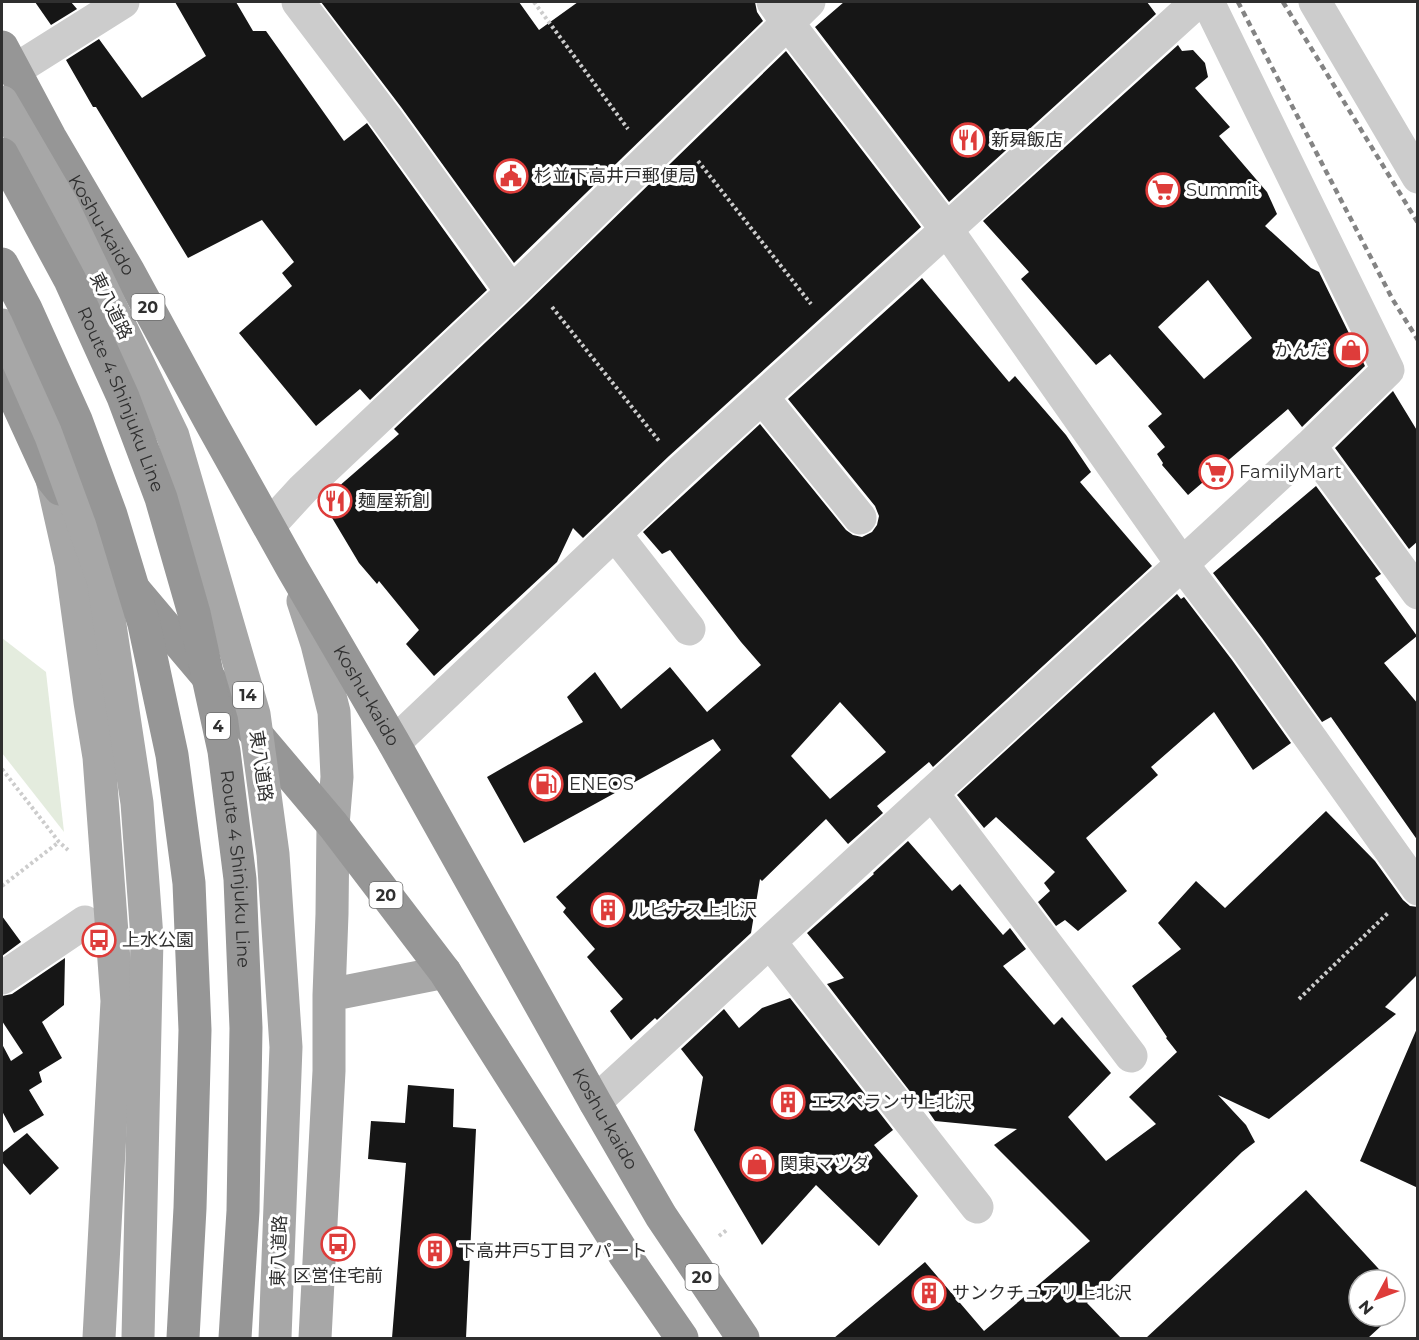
<svg xmlns="http://www.w3.org/2000/svg" width="1419" height="1340" viewBox="0 0 1419 1340" font-family="Montserrat,'Noto Sans JP',sans-serif">
  <style>
    .green { fill: #e4ecde }
    .building { fill: #161616; fill-rule: evenodd }
    .lines { fill: none; stroke-linecap: round; stroke-linejoin: round }
    .path { stroke: #ccc; stroke-width: 4; stroke-dasharray: 3 3; stroke-linecap: butt }
    .minor { stroke: #ccc; stroke-width: 33 }
    .major { stroke: #a7a7a7; stroke-width: 33 }
    .highway { stroke: #969696; stroke-width: 33 }
    .rail { stroke: #848484; stroke-width: 4.5; stroke-dasharray: 6 4.5; stroke-linecap: butt }
    .major-bridge { stroke: #a7a7a7; stroke-width: 33 }
    .highway-bridge { stroke: #969696; stroke-width: 33 }
    .labels { text-anchor: middle; stroke-width: 6; stroke-linejoin: round; paint-order: stroke }
    .shield { fill: #fff; stroke: #6d6d6d; stroke-width: 1.5 }
    .shield-label { font-size: 16px; font-weight: bold; fill: #2f2f2f }
    .poi-label { font-size: 18px; fill: #2f2f2f; stroke: #fff; text-anchor: start }
    .street-label { font-size: 18px; fill: #2f2f2f; stroke: #fff }
  </style>
  <rect width="100%" height="100%" fill="#fff"/>
  <!-- green -->
  <path class="green" d="M2 638 46 672 64 832 2 753Z"/>
  <!-- building -->
  <path class="building" d="M35 2H71L77 9 51 25Z
    M175 2H236L253 31H266L344 141 367 123 487 290 370 400 360 389 316 426 239 333 292 286 282 273 294 262 262 220 188 258 96 107H93L66 60 99 39 142 98 206 56Z
    M321 2H519L539 30 578 2H755L757 12 763 21 514 263 401 107Z
    M844 2H1147L1156 14 949 202 815 27Z
    M1178 45 1182 51 1193 50 1205 63 1208 77 1195 88 1230 127 1219 136 1267 192 1277 214 1265 226 1311 268 1319 272 1365 366 1302 427 1288 409 1188 495 1162 465 1163 463 1157 454 1165 447 1148 426 1162 414 1110 354 1096 365 1021 279 1029 272 983 221ZM1208 280 1252 338 1204 379 1158 327Z
    M786 51 921 227 669 456 583 538 573 528 557 562 434 676 406 644 419 630 379 581 377 584 359 563 322 501 399 434 394 429 525 305Z
    M922 278 1009 382 1015 376 1066 435 1091 472 1080 482 1152 566 933 767 929 762 877 806 883 813 848 844 826 819 762 881 760 879 751 933 657 1020 655 1018 631 1040 610 1011 623 999 587 957 595 949 563 912 566 908 556 897 721 750 713 739 524 843 487 777 583 722 567 697 595 672 621 709 670 667 707 712 761 665 741 642 670 550 662 554 643 532 760 424 846 530 853 535 862 537 872 532 877 525 879 516 875 506 788 399ZM840 702 886 752 830 799 791 756Z
    M1393 391 1418 432V541L1409 549 1335 448Z
    M1316 486 1381 574 1375 578 1417 636 1384 663 1418 704V841L1331 717 1322 722 1262 638 1213 573Z
    M1177 594 1181 599 1184 597 1232 660 1291 743 1253 770 1214 712 1151 767 1158 775 1086 838 1127 891 1078 931 1065 920 1056 926 1038 902 1050 891 1044 883 1055 872 996 817 984 828 957 795Z
    M1326 811 1375 861 1403 900 1410 906 1418 907V974L1385 1007 1396 1014 1269 1119 1218 1095 1246 1125 1255 1142 1242 1152 1087 1303 1121 1338H834L925 1262 984 1331 1090 1241 994 1145 1017 1129 935 1121 924 1105 922 1107 827 984 844 978 807 933 874 874 873 873 908 841 952 891 960 884 1003 935 1010 928 1026 949 1003 966 1054 1025 1062 1017 1111 1073 1068 1117 1106 1161 1156 1124 1129 1097 1177 1052 1166 1038 1167 1037 1132 986 1181 949 1158 923 1196 881 1225 908Z
    M2 916 21 942 2 956Z
    M65 958 64 1005 42 1022 62 1058 39 1072 42 1082 29 1090 44 1115 14 1133 2 1111V1044L11 1061 23 1053 2 1021V996L12 994Z
    M790 998 893 1130 874 1145 918 1196 879 1246 816 1185 762 1245 694 1130 703 1077 681 1049 724 1009 739 1028 762 1008Z
    M1418 1026V1188L1360 1161Z
    M408 1085 454 1089 453 1127 476 1129 466 1338H392L406 1163 368 1159 371 1121 405 1123Z
    M27 1133 59 1168 30 1195 2 1162V1153Z
    M1306 1190 1389 1280H1359V1316H1392L1368 1338H1146Z
    M1395 1286 1402 1294V1306L1395 1313Z"/>
  <g class="lines">
    <!-- path -->
    <path class="path" d="M534 2 628 129
      M698 161 811 304
      M552 307 659 441
      M2 769 59 842 68 850
      M2 886 59 842
      M1299 999 1389 912
      M719 1236 728 1229"/>
    <!-- minor -->
    <path class="minor" d="M298 2 386 118 512 292
      M773 2 787 22 947 230 1182 564 1247 649 1418 889
      M1315 2 1418 177
      M15 70 123 2
      M762 397 860 518
      M1310 446 1418 593
      M269 526 303 489 512 292 809 2
      M615 534 689 629
      M394 743 682 470 1197 2
      M932 793 1131 1056
      M770 942 977 1207
      M2 978 85 922
      M595 1102 1182 564 1310 446 1388 370 1208 2"/>
    <!-- major -->
    <path class="major" d="M52 479 71 563 90 702 99 757 117 1001 99 1338
      M303 601 317 644 334 712 337 777 333 825 332 914 329 995V1071L315 1338
      M329 995 445 972"/>
    <!-- highway -->
    <g class="highway">
      <path id="s1" d="M2 47 50 137 129 272 211 423 292 568 394 743 595 1102 661 1216 743 1338"/>
      <path d="M2 370 52 479 60 489"/>
      <path d="M131 586 333 825 445 972 624 1254 682 1338"/>
    </g>
    <!-- rail -->
    <path class="rail" d="M1238 2 1393 300 1418 340
      M1283 2 1418 223"/>
    <!-- major-bridge -->
    <path class="major-bridge" d="M2 102 61 203 173 436 254 714 273 854 286 1047 275 1338
      M2 325 51 436 103 579 137 803 147 938 138 1338"/>
    <!-- highway-bridge -->
    <g class="highway-bridge">
      <path id="s2" d="M2 154 70 280 123 397 161 498 194 613 224 751 240 879 246 1028 243 1211 235 1338"/>
      <path d="M2 264 26 309 76 420 111 515 144 624 172 755 189 883 195 1030 190 1208 183 1338"/>
    </g>
  </g>
  <!-- icons -->
  <defs>
    <g id="restaurant-ring" transform="scale(1.725)"><circle r="9.5" fill="#fff" stroke="#de3c3a" stroke-width="1.5"/><path d="M-5-6h1v4h1v-4h1v4h1v-4h1v5L-1.5 .5V6h-2V.5L-5-1ZM5-6V6H3V1.5H1.5Q1.5-4 5-6Z" fill="#de3c3a"/></g>
    <g id="civic-ring" transform="scale(1.725)"><circle r="9.5" fill="#fff" stroke="#de3c3a" stroke-width="1.5"/><path d="M-.6-6.5H3V-4.5H.6V-3L4-1V1h2V6H-6V1h2V-1L-.6-3ZM-1.2 2.5V6h2.4V2.5Z" fill="#de3c3a"/></g>
    <g id="supermarket-ring" transform="scale(1.725)"><circle r="9.5" fill="#fff" stroke="#de3c3a" stroke-width="1.5"/><path d="M-6-5.5h2.5l.6 2H6L4.5 2H-2.5L-4.4-4H-6ZM-1.5 3.2a1.3 1.3 0 1 0 .1 0ZM3 3.2a1.3 1.3 0 1 0 .1 0Z" fill="#de3c3a"/></g>
    <g id="shop-ring" transform="scale(1.725)"><circle r="9.5" fill="#fff" stroke="#de3c3a" stroke-width="1.5"/><path d="M-5-2.5h2.3a2.7 3.5 0 0 1 5.4 0H5L5.5 6h-11ZM-1.5-2.5h3a1.5 2.3 0 0 0-3 0Z" fill="#de3c3a"/></g>
    <g id="fuel-ring" transform="scale(1.725)"><circle r="9.5" fill="#fff" stroke="#de3c3a" stroke-width="1.5"/><path d="M-5.5-6h7V0h2V4h1.3V-2.5L3-4.5l.8-.8L6-3V5H2.5V1h-1V6h-7ZM-4.2-4.7v3.2H.2V-4.7Z" fill="#de3c3a"/></g>
    <g id="building-ring" transform="scale(1.725)"><circle r="9.5" fill="#fff" stroke="#de3c3a" stroke-width="1.5"/><path d="M-4-6H4V6H1V3H-1V6H-4ZM-2.5-4.3h1.7v1.8h-1.7ZM.8-4.3h1.7v1.8H.8ZM-2.5-1h1.7V.8h-1.7ZM.8-1h1.7V.8H.8Z" fill="#de3c3a"/></g>
    <g id="bus-ring" transform="scale(1.725)"><circle r="9.5" fill="#fff" stroke="#de3c3a" stroke-width="1.5"/><path d="M-5-6H5V4H4V6H2V4H-2V6H-4V4H-5ZM-3.5-4V0h7V-4ZM-3.5 1.2v1.5H-2V1.2ZM2 1.2v1.5H3.5V1.2Z" fill="#de3c3a"/></g>
  </defs>
  <g fill-rule="evenodd">
    <use href="#restaurant-ring" x="968" y="140"/>
    <use href="#civic-ring" x="511" y="176"/>
    <use href="#supermarket-ring" x="1163" y="190"/>
    <use href="#shop-ring" x="1351" y="350"/>
    <use href="#supermarket-ring" x="1216" y="472"/>
    <use href="#restaurant-ring" x="335" y="501"/>
    <use href="#fuel-ring" x="546" y="784"/>
    <use href="#building-ring" x="608" y="910"/>
    <use href="#bus-ring" x="99" y="940"/>
    <use href="#building-ring" x="788" y="1102"/>
    <use href="#shop-ring" x="757" y="1164"/>
    <use href="#bus-ring" x="338" y="1244"/>
    <use href="#building-ring" x="435" y="1251"/>
    <use href="#building-ring" x="929" y="1293"/>
  </g>
  <g class="labels">
    <!-- shield labels -->
    <g class="shield">
      <rect x="131.5" y="294" width="33" height="26" rx="4.5"/>
      <rect x="233" y="682" width="30" height="26" rx="4.5"/>
      <rect x="206" y="713" width="24" height="26" rx="4.5"/>
      <rect x="369.5" y="882" width="33" height="26" rx="4.5"/>
      <rect x="685.5" y="1264" width="33" height="26" rx="4.5"/>
    </g>
    <g class="shield-label">
      <text x="148" y="313">20</text>
      <text x="248" y="701">14</text>
      <text x="218" y="732">4</text>
      <text x="386" y="901">20</text>
      <text x="702" y="1283">20</text>
    </g>
    <!-- poi labels -->
    <g class="poi-label">
      <text x="991" y="146">新曻飯店</text>
      <text x="534" y="182">杉並下高井戸郵便局</text>
      <text x="1186" y="196">Summit</text>
      <text x="1328" y="356" text-anchor="end">かんだ</text>
      <text x="1239" y="478">FamilyMart</text>
      <text x="358" y="507">麺屋新創</text>
      <text x="569" y="790">ENEOS</text>
      <text x="631" y="916">ルピナス上北沢</text>
      <text x="122" y="946">上水公園</text>
      <text x="811" y="1108">エスペランサ上北沢</text>
      <text x="780" y="1170">関東マツダ</text>
      <text x="458" y="1257">下高井戸5丁目アパート</text>
      <text x="338" y="1282" text-anchor="middle">区営住宅前</text>
      <text x="952" y="1299">サンクチュアリ上北沢</text>
    </g>
    <!-- street labels -->
    <g class="street-label">
      <text dy="6" stroke="none"><textPath href="#s1" startOffset="204">Koshu-kaido</textPath></text>
      <text transform="translate(111 306) rotate(64)" y="6">東八道路</text>
      <text dy="6" stroke="none"><textPath href="#s2" startOffset="273">Route 4 Shinjuku Line</textPath></text>
      <text dy="6" stroke="none"><textPath href="#s1" startOffset="744">Koshu-kaido</textPath></text>
      <text transform="translate(261 766) rotate(82)" y="6">東八道路</text>
      <text dy="6" stroke="none"><textPath href="#s2" startOffset="759">Route 4 Shinjuku Line</textPath></text>
      <text dy="6" stroke="none"><textPath href="#s1" startOffset="1230">Koshu-kaido</textPath></text>
      <text transform="translate(279 1251) rotate(-88)" y="6">東八道路</text>
    </g>
  </g>
  <!-- border -->
  <rect width="1419" height="1340" fill="none" stroke="#2f2f2f" stroke-width="6"/>
  <!-- north arrow -->
  <g transform="translate(1377 1298) rotate(229)"><circle r="28" fill="#ffffff" stroke="#acacac" stroke-width="1.5"/>
  <path d="M0-4.5L10 22L0 15L-10 22Z" fill="#de3c3a"/>
  <text y="-9" font-size="16" font-weight="bold" text-anchor="middle" fill="#2f2f2f">N</text>
  </g>
</svg>
